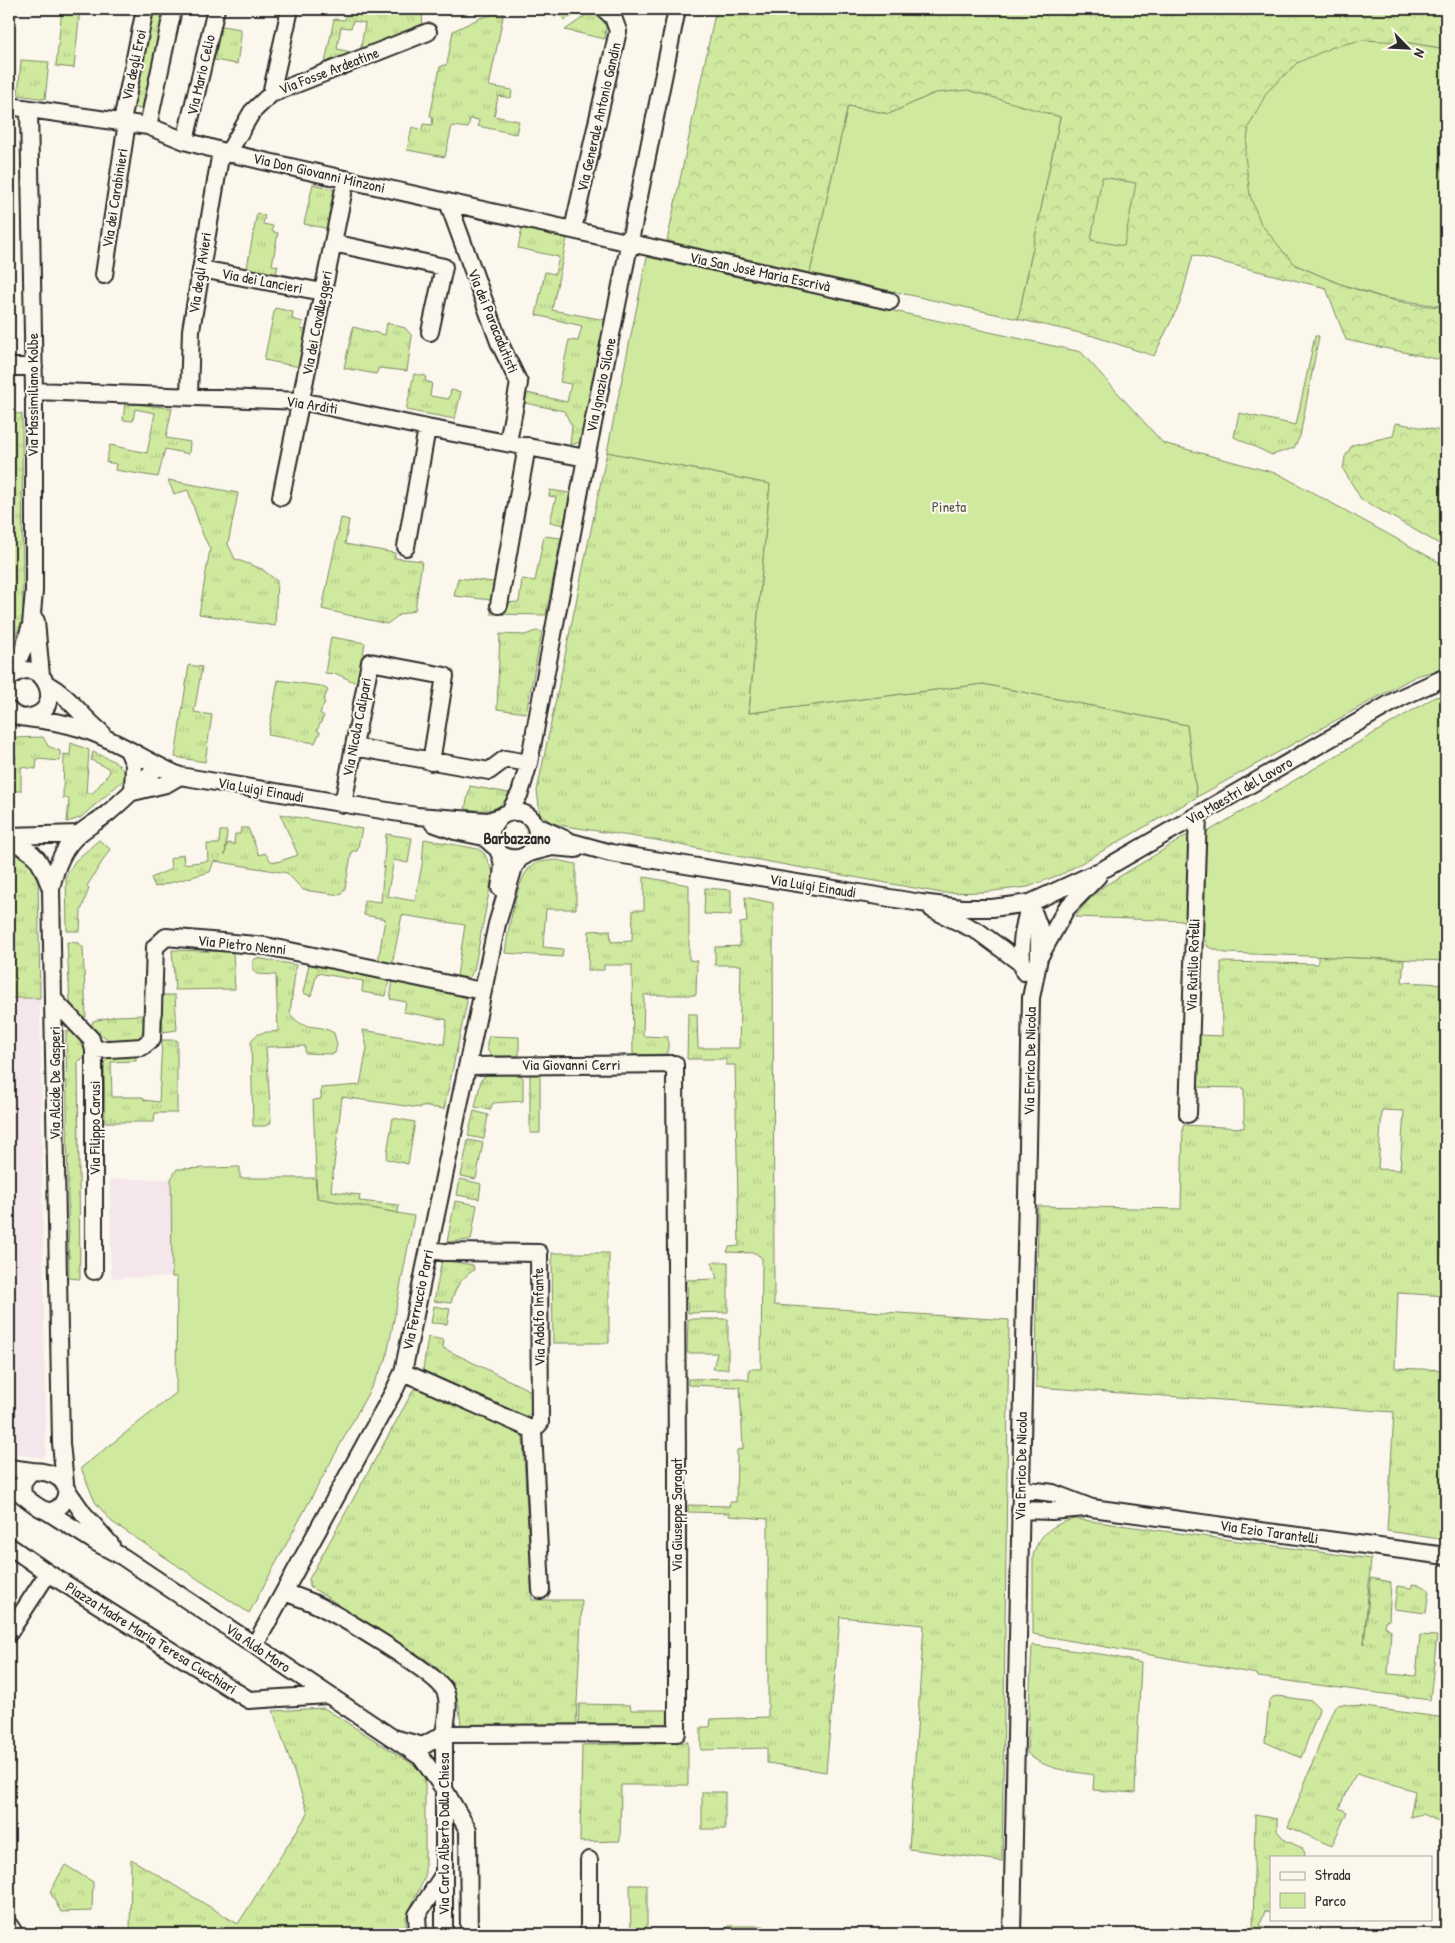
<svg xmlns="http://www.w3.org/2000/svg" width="1455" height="1943" viewBox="0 0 1455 1943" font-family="'Patrick Hand',sans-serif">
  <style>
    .built { fill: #f5e6eb }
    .grass { fill: url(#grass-tufts); stroke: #7d8a65; fill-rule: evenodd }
    .forest { fill: url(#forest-crowns); stroke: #7d8a65 }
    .green { fill: #cfe99f; stroke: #7d8a65 }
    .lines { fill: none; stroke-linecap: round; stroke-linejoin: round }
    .minor-casing { stroke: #2b2b2b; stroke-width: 20 }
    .minor { stroke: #fbf7ec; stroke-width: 16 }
    .labels { text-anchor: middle; stroke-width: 4; stroke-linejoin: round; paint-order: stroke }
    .street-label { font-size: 15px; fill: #2b2b2b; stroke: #fbf7ec }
    .park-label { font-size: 15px; fill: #545a48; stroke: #fbf7ec }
    .neighbourhood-label { font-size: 16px; font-weight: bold; fill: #2b2b2b; stroke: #fbf7ec }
  </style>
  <defs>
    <pattern id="grass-tufts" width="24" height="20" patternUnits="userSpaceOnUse" patternTransform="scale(1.25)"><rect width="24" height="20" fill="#cfe99f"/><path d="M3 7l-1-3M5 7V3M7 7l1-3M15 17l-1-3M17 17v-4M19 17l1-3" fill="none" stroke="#b2c889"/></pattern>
    <pattern id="forest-crowns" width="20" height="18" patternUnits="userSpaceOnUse" patternTransform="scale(1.25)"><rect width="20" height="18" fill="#cfe99f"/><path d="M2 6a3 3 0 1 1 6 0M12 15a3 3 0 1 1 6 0" fill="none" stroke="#b2c889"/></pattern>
  </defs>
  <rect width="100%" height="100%" fill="#fbf7ec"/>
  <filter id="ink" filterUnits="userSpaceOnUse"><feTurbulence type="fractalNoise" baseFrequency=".02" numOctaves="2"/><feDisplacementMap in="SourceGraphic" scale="10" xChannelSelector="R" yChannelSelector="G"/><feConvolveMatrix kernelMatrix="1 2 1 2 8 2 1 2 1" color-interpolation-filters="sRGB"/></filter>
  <g filter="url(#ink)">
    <!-- built -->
    <path class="built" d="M9 998H40L46 1453 42 1458 9 1453Z
      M110 1179H171L172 1277 111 1278Z"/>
    <!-- grass -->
    <path class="grass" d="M62 9H80L74 68 56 66Z
      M152 9H164L143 105 140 109 133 107Z
      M348 9H423L422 28 360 53 365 23 353 21 351 28 341 27 337 49 356 53 324 68 334 19 345 20Z
      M553 9H588L564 20Z
      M504 12 489 86 512 90 511 98 498 96 494 116 519 121 516 134 478 126 479 120 470 119 468 128 452 126 445 157 407 150 412 127 422 130 423 124 432 125 433 117 430 116 440 67 447 64 453 31 480 18Z
      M591 12 602 17 606 27 605 39 565 30Z
      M221 26 241 29V36L237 64 214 60Z
      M21 60 49 62 45 99 18 95Z
      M313 184 336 190 330 229 304 224Z
      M257 213 265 216 263 224 273 226 272 231 278 233 272 265 278 266 276 273 301 278 300 285 246 273Z
      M522 228 567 238 552 310 605 320 581 442 570 445 572 426 564 411 525 403 527 393 567 402 571 384 560 382 569 340 578 341 582 326 536 315 545 272 555 274 559 257 518 248Z
      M275 308 293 312 292 319 303 322 301 329 309 331 300 367 264 360Z
      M387 323 405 328 412 336 407 371 379 368 376 374 344 368 353 327 385 335Z
      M1315 336H1319L1300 436 1294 448 1272 455 1234 437 1239 413 1296 425Z
      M414 374 426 376 425 381 432 383 430 396 449 399 451 390 461 392 455 419 406 410Z
      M125 403 172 408 166 438 190 442 189 454 165 449 158 477 115 470 116 464 106 462 110 445 147 453 155 413 135 409 133 421 123 420Z
      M9 413 22 414 23 619 9 651Z
      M607 452 770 484 749 713 983 684 1187 725 1197 797 1064 873 1028 887 985 892 942 893 720 853 656 840 565 826 552 823 540 814 537 791Z
      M168 480 238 493 228 544 235 559 262 569 277 581 275 626 199 614 210 549 203 535 188 490 174 494Z
      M550 490 570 493 564 525 550 522 556 497 549 496Z
      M341 518 349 520 345 544 395 553V558L422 561 415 610 399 615 387 624 322 609Z
      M544 536 561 538 546 615 491 614V610L504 611 505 603 519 602 522 579 535 581Z
      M458 578 494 582 492 600 454 596Z
      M536 631 542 632 526 713 497 709 500 634 525 635Z
      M331 637 365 643 358 684 337 674 325 673Z
      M189 665 202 667 194 712 212 715 205 762 175 757Z
      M278 680 321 686 328 690 323 701 325 702 320 713 324 716 317 730 320 732 315 743 268 735Z
      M43 737 48 746 60 751V761L37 759 36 769 21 767V791H12L16 756 13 754 14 738Z
      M71 743 89 750 86 793H93L110 772 108 768 91 760 93 752C106 758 124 762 126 778L80 818 67 822 69 799 63 798 64 754 70 755Z
      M470 786 509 793C500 813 485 811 465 809Z
      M280 814 362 829 357 851H352L345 888 341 895 303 890 287 873 214 861 210 872 155 887 151 878 171 869 170 859 183 854 184 864 208 861 207 844H219L220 831H227L225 855 227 843 234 844 235 834H240L241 828H248L259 855 265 853 271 861 277 862 298 855Z
      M1191 833 1188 921 1075 917 1085 904 1104 886Z
      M386 834 412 838 408 863 394 860 387 896 415 901 422 865 424 839 478 849 484 853 493 872 474 970 469 978 457 976 465 925 402 915 392 965 378 962 385 919 364 915V900L381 902Z
      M99 840 110 849 87 886 89 888 81 911 80 931H67L66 876 75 861Z
      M9 852 27 860 38 877 40 998H9Z
      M556 860 576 864V909H546L543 947 563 949 562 957 505 953C508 934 516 875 533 865 539 861 549 861 556 860Z
      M644 877 689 885V960L697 961 696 995H644L643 1036 668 1037V1054L633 1055 632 965H604V970H588L589 931 610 930 611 942 632 941 633 910H644Z
      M705 888 731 890V915L704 914Z
      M745 897 773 903 774 1305 1009 1320 1002 1861 909 1849 924 1625 840 1617 826 1772 767 1763V1748L701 1750V1727H710L711 1719 768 1717V1519L729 1516V1513L688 1512V1505L729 1506 730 1502H736L737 1450 743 1449 740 1387 688 1385V1379L741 1378 749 1381V1369H761L762 1258 755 1253 727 1252 729 1247 739 1246 735 1065H726V1059H687L688 1014H697L698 1048H739L741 965H715V947L740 946V923L747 922Z
      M67 942 78 943 83 947 86 1017 83 1018 70 1004Z
      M172 950 233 952 235 989 175 990Z
      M1318 956 1404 960 1402 982 1445 984 1446 974V1296L1398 1293 1395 1368 1446 1370V1540L1387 1531 1394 1412 1036 1387 1038 1206 1181 1209 1183 1125 1244 1128V1088L1195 1087 1198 1035 1222 1036 1221 962 1318 964ZM1382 1110 1404 1111 1400 1170 1378 1169Z
      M257 958 296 965 290 1013C303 1033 317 1022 334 1033L337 1045 335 1053 332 1054 305 1053V1046L266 1047 271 1120 270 1124 265 1126H253L251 1042C257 1030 266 1033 278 1031L276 975 257 974 253 971V960Z
      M309 964 389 980 386 996 362 992 363 981 317 973 311 996 303 993Z
      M393 980 463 994 466 998 467 1002 444 1109 420 1106V1108L342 1097 331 1191 360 1195 359 1201 399 1205 398 1213 317 1198 313 1100 321 1099V1088L360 1085 367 1048 363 1030 444 1044 447 1020 404 1012 406 1002 390 999Z
      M161 995H175L177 1030 163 1032Z
      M143 1015 144 1029 139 1039C116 1045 108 1041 91 1027L93 1021 116 1016Z
      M70 1031 86 1046 87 1057 78 1061 80 1279 69 1278 66 1032Z
      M489 1036 519 1037V1056H492C485 1049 486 1045 489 1036Z
      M162 1040H177V1113H155L154 1122H105L104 1063C112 1052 124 1054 136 1054V1061L111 1062 112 1097H143L144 1100 159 1102Z
      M487 1074 520 1075 523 1078V1101L493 1103 490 1110 475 1107 481 1080Z
      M530 1074 540 1075V1133H530Z
      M474 1111 488 1115 484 1139 468 1136Z
      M393 1118 415 1122 408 1164 386 1159Z
      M468 1140 483 1143 476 1179 461 1176Z
      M460 1179 481 1184 479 1199 457 1195Z
      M455 1201 477 1205 471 1240 447 1242Z
      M552 1253H609V1343H553Z
      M442 1260 473 1265 474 1270C460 1279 455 1288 451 1303L434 1301Z
      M712 1262H728V1312L688 1313 687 1280 717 1279Z
      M434 1306 450 1309 447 1324 431 1323Z
      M688 1319H728V1369H713L717 1353H687Z
      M428 1337 444 1340 443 1348 533 1392V1410L531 1414 526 1416 426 1372 423 1369Z
      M414 1389H418L519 1431 523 1438 532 1600H582L576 1724 461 1725C458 1693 455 1685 433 1664L309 1586V1579Z
      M1075 1519 1371 1559 1364 1644 1371 1578 1391 1582 1389 1620 1385 1621 1384 1626 1391 1630 1388 1674 1416 1676 1420 1635 1437 1636 1430 1700 1258 1677 1257 1674 1033 1634V1557C1037 1535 1054 1523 1075 1519Z
      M1412 1584 1420 1585 1429 1590 1426 1613 1394 1609 1397 1586 1412 1588Z
      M1032 1645 1107 1655 1141 1663 1135 1793 1093 1790 1094 1775C1070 1771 1045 1770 1027 1753Z
      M1278 1696 1312 1701 1319 1708 1318 1713 1301 1758 1265 1742 1269 1701 1273 1697Z
      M579 1704 630 1705 631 1710H669L668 1727 578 1726Z
      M1342 1704 1446 1718V1825L1422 1814 1410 1817 1415 1791 1357 1773 1350 1784 1339 1808 1347 1812 1332 1846 1288 1827 1332 1712 1335 1706Z
      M324 1708 414 1765 425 1776V1877L406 1917V1934H130L131 1859 238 1924 308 1813 273 1711Z
      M688 1742V1785H621L620 1841 580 1842 582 1745Z
      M702 1792H725V1829H702Z
      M1255 1815 1277 1819V1831L1285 1840 1302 1848 1305 1853 1304 1857H1271V1914L1265 1911 1260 1925 1272 1931 1271 1934H1253Z
      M65 1865 93 1882 92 1911 61 1912 50 1892Z
      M630 1885H647V1934H631Z
      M728 1926H764V1934H728Z"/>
    <!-- forest -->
    <path class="forest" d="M716 9H1446V49L1404 42 1296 265C1343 286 1394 306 1446 307V361L1346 340 1326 288 1193 255 1180 303 1154 356 1093 336 1018 319 1060 117 935 93 889 114 848 106 810 273 667 241Z
      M1446 407V548L1361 499 1343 469 1345 457 1352 445 1393 436 1396 423 1442 431Z"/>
    <!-- green -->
    <path class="green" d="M1362 40 1404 42 1446 49V307L1385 298 1338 283 1296 265 1283 251 1261 224 1250 196 1245 155 1249 126 1267 92 1297 63 1333 47Z
      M968 90 1060 117 1018 319 810 273 848 106 889 114 935 93Z
      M1102 177 1136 183 1124 246 1091 240Z
      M647 257 1081 352 1163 443 1279 474 1446 566V668L1416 676 1197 797 1187 725 983 684 749 713 770 484 607 452Z
      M1446 695V961L1225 953 1208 947 1199 928 1204 834 1435 697Z
      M240 1167V1178H315L317 1198 414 1216 386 1360 249 1613 112 1522 95 1502 81 1468 176 1393 177 1277H172L171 1179 177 1169Z"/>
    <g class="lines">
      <!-- minor casing -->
      <g class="minor-casing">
        <path id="minor" d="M271 94 290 9
          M9 106 148 126 185 141 228 153 890 301
          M122 121 145 9
          M148 126 173 9
          M185 141 216 9
          M228 153 252 112 271 94 428 32
          M448 202 499 342 519 383 508 442
          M573 229 618 31 613 17 604 9
          M333 243 444 267 430 332
          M201 269 323 292
          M104 275 127 122
          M9 367H34
          M34 391 301 401 427 428 586 458
          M189 397 191 330 221 151
          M281 497 346 179
          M406 547 427 428
          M499 605 527 446
          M36 621 41 676
          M11 676 24 647 31 625 34 591V391L29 109
          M9 678C43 649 68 710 30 717 22 719 14 716 9 710
          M47 684C69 696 82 717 101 732
          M27 718C46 720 65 723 83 729 117 740 147 762 180 776L417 816 488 821 500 817
          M354 747 489 771 505 759 529 763
          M128 750 134 764 133 792
          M133 792 166 784 180 776
          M343 804 370 662 445 676 431 762
          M509 813 520 793 529 763 586 458 677 9
          M433 823 455 831 484 837 494 846
          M535 825 571 842 611 853 921 903 962 908H992L1030 903 1106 868 1400 698 1446 677
          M9 836 79 834
          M9 840C37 852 41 861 51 889
          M529 853 552 847 576 849
          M500 888C501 880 504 870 502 861 500 846 482 837 497 820 502 815 507 812 514 812 552 812 539 875 500 854
          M932 909 979 932 1022 964
          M1040 956 1066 909 1098 876
          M1024 972C1018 950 1024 925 1030 903
          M54 1000 91 1039 94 1050V1271
          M94 1050 142 1047 152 1039 155 947 166 937 266 946 482 991
          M1188 1114 1198 815
          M429 1250 445 1252 539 1253 540 1423 533 1430 541 1590
          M403 1372 533 1430
          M9 1468 32 1471
          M65 1483 61 1443 51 889C55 869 62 848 79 834 87 827 98 821 107 814 125 799 141 783 158 766
          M9 1485C19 1491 34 1506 44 1510 65 1518 86 1472 32 1471 24 1479 21 1483 23 1494
          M1021 1489 1053 1493 1092 1508 1446 1556
          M67 1490 83 1513 111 1545
          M45 1510 97 1543 123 1557 421 1757 444 1789 468 1830 469 1934
          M1020 1510 1052 1511 1085 1508
          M9 1546 48 1573
          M285 1592C294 1596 304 1599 313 1603 335 1613 433 1671 444 1689 451 1701 446 1720 444 1734V1934
          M9 1633 48 1573 249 1700 327 1695
          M255 1645 395 1389 403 1372 497 924 514 867 520 858
          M393 1738 423 1746 444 1734 677 1733V1461L675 1064 467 1066
          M9 1925 15 1934
          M418 1934 417 1915 444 1874
          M589 1934V1860
          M1012 1934 1031 998 1039 958V927L1030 903"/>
      </g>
      <!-- minor -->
      <use href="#minor" class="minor"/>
    </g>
  </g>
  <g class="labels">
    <!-- street labels -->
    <g class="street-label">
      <text transform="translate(134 65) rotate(-78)" y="5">Via degli Eroi</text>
      <text transform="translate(329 71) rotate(-21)" y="5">Via Fosse Ardeatine</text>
      <text transform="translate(201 75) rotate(-77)" y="5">Via Mario Celio</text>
      <text transform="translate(599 117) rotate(-77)" y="5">Via Generale Antonio Gandin</text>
      <text transform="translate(319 173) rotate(13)" y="5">Via Don Giovanni Minzoni</text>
      <text transform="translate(115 198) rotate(-81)" y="5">Via dei Carabinieri</text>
      <text transform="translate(760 272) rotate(12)" y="5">Via San Josè Maria Escrivà</text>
      <text transform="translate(200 273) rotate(-81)" y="5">Via degli Avieri</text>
      <text transform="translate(262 281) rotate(11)" y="5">Via dei Lancieri</text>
      <text transform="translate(493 321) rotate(68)" y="5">Via dei Paracadutisti</text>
      <text transform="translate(317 323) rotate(-79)" y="5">Via dei Cavalleggeri</text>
      <text transform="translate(601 385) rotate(-78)" y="5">Via Ignazio Silone</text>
      <text transform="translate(33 395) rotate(-90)" y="5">Via Massimiliano Kolbe</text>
      <text transform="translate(312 405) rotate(9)" y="5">Via Arditi</text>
      <text transform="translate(357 727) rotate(-79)" y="5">Via Nicola Calipari</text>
      <text transform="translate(261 790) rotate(10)" y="5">Via Luigi Einaudi</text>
      <text transform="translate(1239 791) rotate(-30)" y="5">Via Maestri del Lavoro</text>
      <text transform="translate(813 886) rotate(9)" y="5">Via Luigi Einaudi</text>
      <text transform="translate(242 945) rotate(6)" y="5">Via Pietro Nenni</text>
      <text transform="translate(1193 965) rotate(-88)" y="5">Via Rutilio Rotelli</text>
      <text transform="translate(1030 1061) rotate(-89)" y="5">Via Enrico De Nicola</text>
      <text x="571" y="1070">Via Giovanni Cerri</text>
      <text transform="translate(55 1083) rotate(-90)" y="5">Via Alcide De Gasperi</text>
      <text transform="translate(95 1128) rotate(-90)" y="5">Via Filippo Carusi</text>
      <text transform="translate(418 1300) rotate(-78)" y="5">Via Ferruccio Parri</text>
      <text transform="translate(539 1317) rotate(-91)" y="5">Via Adolfo Infante</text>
      <text transform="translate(1021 1466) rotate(-89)" y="5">Via Enrico De Nicola</text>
      <text transform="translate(677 1515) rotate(-90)" y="5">Via Giuseppe Saragat</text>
      <text transform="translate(1269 1532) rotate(8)" y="5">Via Ezio Tarantelli</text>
      <text transform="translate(151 1638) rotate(32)" y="5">Piazza Madre Maria Teresa Cucchiari</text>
      <text transform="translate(258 1648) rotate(34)" y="5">Via Aldo Moro</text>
      <text transform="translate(444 1834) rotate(-90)" y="5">Via Carlo Alberto Dalla Chiesa</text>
    </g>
    <!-- park labels -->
    <g class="park-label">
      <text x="949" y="512">Pineta</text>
    </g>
    <!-- neighbourhood labels -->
    <g class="neighbourhood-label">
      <text x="517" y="844">Barbazzano</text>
    </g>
  </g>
  <!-- margin -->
  <rect width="1455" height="1943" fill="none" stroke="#fbf7ec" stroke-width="30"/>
  <rect x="15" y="15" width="1425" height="1913" fill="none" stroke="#2b2b2b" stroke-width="2" filter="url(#ink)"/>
  <!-- legend -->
  <rect x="1270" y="1856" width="162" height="65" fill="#fbf7ec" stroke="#a8a59f"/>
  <rect x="1280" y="1872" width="25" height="8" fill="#fbf7ec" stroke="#a8a59f"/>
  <text x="1315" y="1880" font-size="15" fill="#2b2b2b">Strada</text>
  <rect x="1280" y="1893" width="25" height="15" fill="#cfe99f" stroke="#a8a59f"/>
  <text x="1315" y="1906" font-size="15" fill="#2b2b2b">Parco</text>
  <!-- north arrow -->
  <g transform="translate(1408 48) rotate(114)" stroke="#fbf7ec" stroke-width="4" paint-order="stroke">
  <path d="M0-4L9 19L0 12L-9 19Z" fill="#2b2b2b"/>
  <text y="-8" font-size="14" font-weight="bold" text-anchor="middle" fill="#2b2b2b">N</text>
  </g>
</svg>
